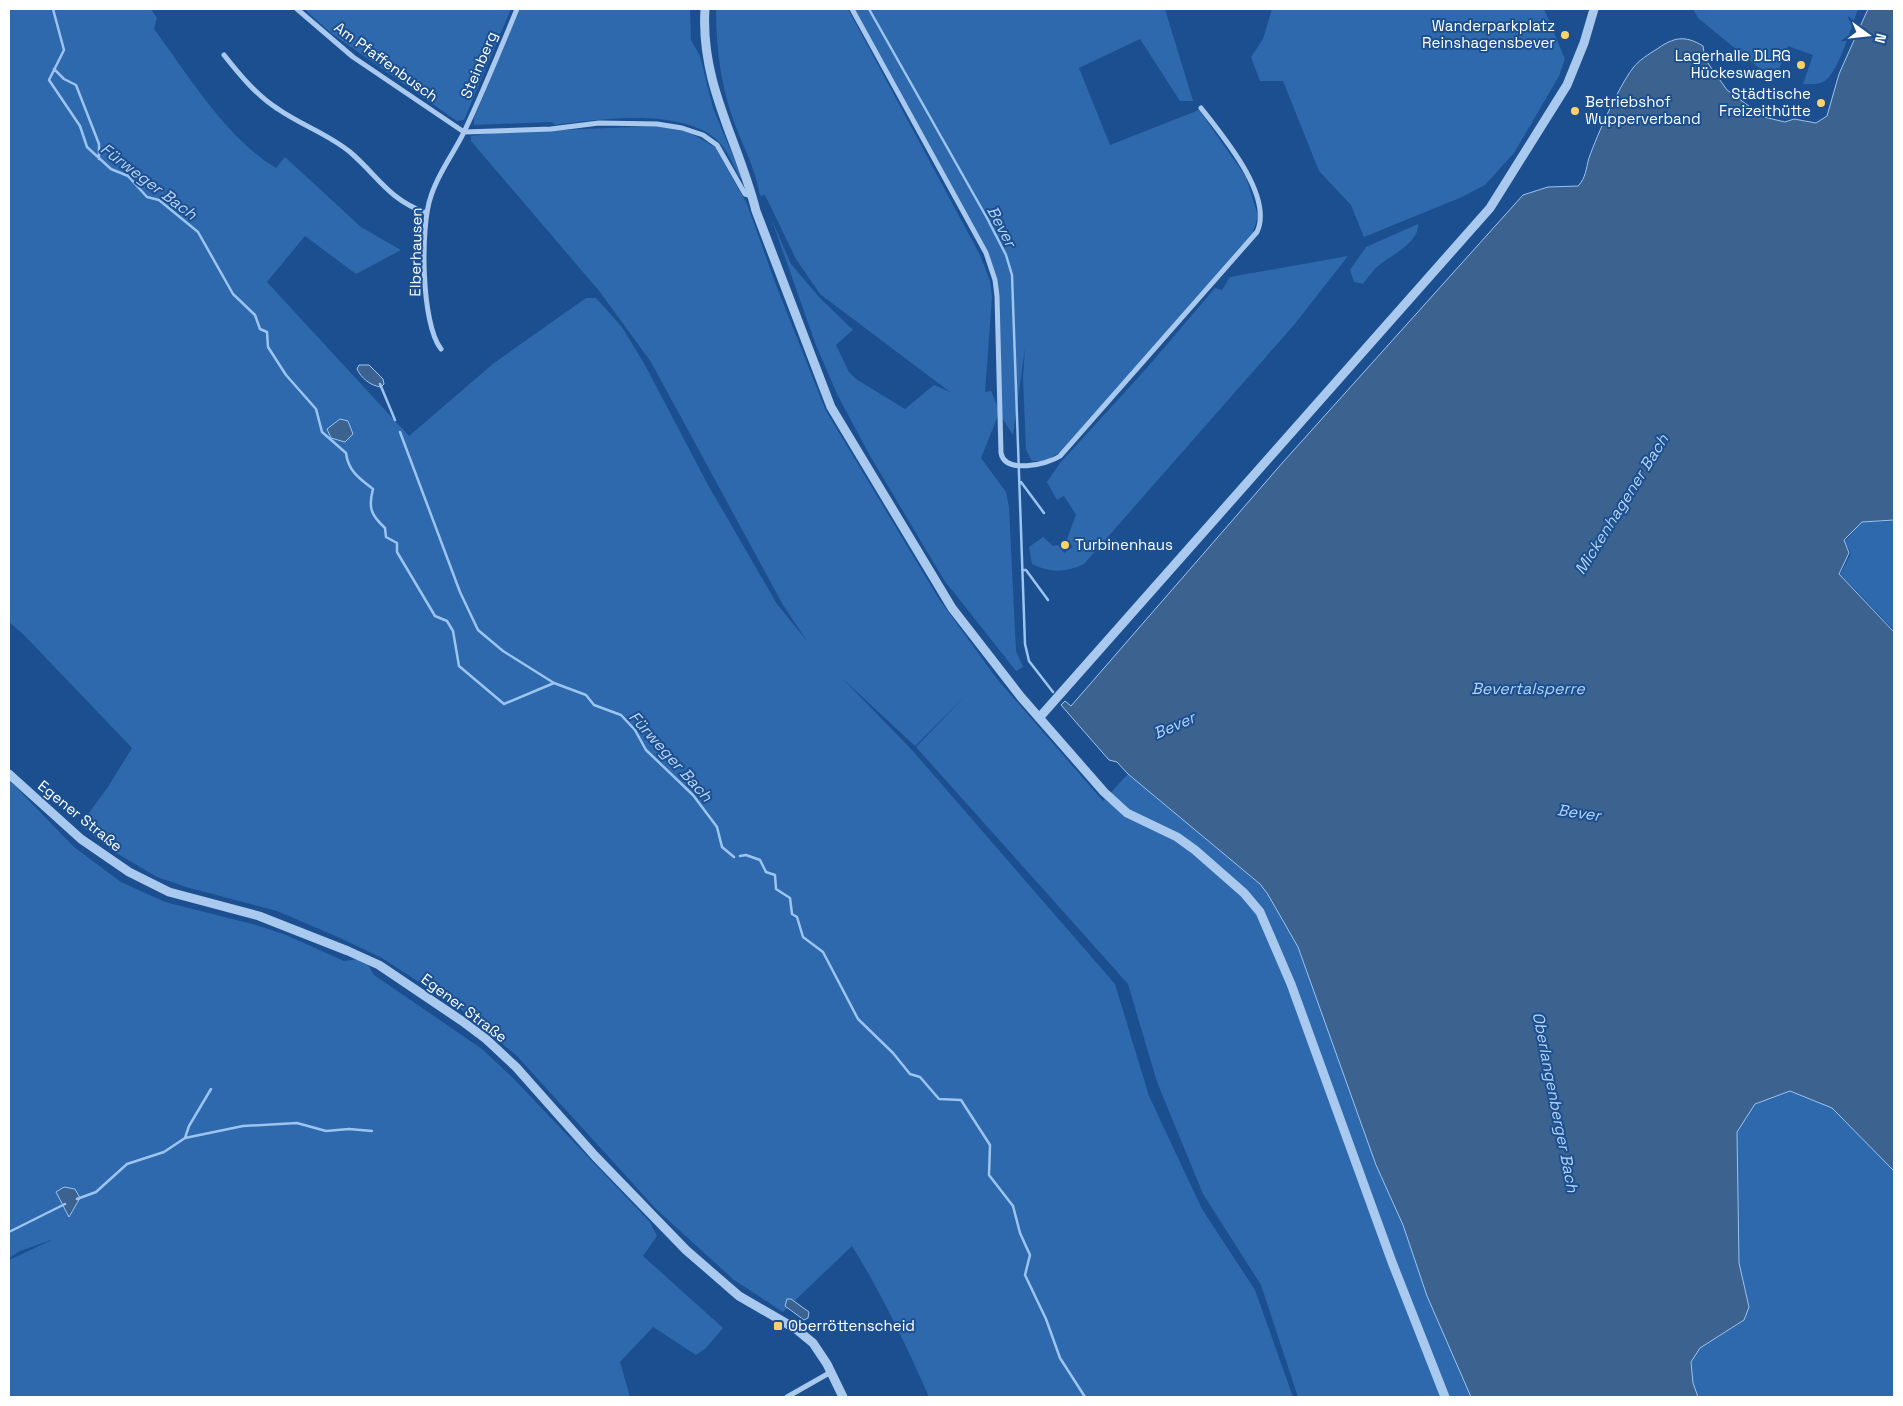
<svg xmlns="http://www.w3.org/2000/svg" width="1903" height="1406" viewBox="0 0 1903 1406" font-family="'Space Grotesk',sans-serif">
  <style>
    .green { fill: #2e69ad }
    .water { fill: #3c6290; stroke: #9cc4f0 }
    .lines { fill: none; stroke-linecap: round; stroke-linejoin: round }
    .stream { stroke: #9cc4f0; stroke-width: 2.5 }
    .minor { stroke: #a9c9ee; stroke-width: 5 }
    .tertiary { stroke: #a9c9ee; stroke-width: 9 }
    .poi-dot { fill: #ffd166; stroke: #1b4f8f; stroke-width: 2 }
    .labels { text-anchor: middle; stroke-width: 4; stroke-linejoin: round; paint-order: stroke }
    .poi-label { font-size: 15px; fill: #fff; stroke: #1b4f8f; text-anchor: end }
    .street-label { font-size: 15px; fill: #fff; stroke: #1b4f8f }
    .water-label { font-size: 16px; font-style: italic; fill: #b5d3f5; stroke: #1b4f8f }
  </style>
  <rect width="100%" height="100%" fill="#1b4f8f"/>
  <!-- green -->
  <path class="green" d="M9 9H151L157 18 154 29C189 76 226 138 276 168L285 157 361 227 401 250 356 274 305 236 267 282 409 436 494 363 586 298H596L622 327 645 365 708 485 777 604 807 641 783 605 651 362 600 292 471 141V136L491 133 656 126 689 132 715 147 747 204 776 285 826 411 939 599 997 679 1103 801 1128 774 1260 884 1267 893 1298 947 1376 1165 1403 1225 1427 1296 1471 1397H1298L1261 1285 1203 1194 1157 1082 1128 984 916 747 966 695 915 746 842 678 912 750 1115 984 1149 1096 1202 1209 1255 1290 1293 1397H929C906 1345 882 1294 852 1246L783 1312 734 1280 656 1209 517 1056 459 1008 382 958 338 937 277 911 186 887 157 877 113 851 80 825 108 787 132 748 24 635 9 622Z
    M304 9H511L464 120 457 121 331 33Z
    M520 9H690L691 40 700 56 713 108 742 178H740C734 167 728 151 719 142 684 107 599 119 555 125L552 122 474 125V118Z
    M716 9H848L980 255 990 281 992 297 985 392 991 391 999 410 997 296 986 253 852 9H1165L1193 101H1180L1140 39 1079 68 1110 145 1199 110 1246 177 1258 216 1252 235 1061 452 1045 461H1032L1026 450 1023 378 1025 348 1013 435 999 413 981 458 1006 492 1009 507 1016 651 1023 667 1016 671 944 580 869 454 837 394 816 345 771 218 791 264 819 297 853 330 836 345 849 372 856 379 905 409 934 385 950 392 820 294 796 259 765 195 760 196C756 171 745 150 736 127 721 88 716 50 716 9Z
    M1272 9H1544L1565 59 1559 76 1514 153 1485 185 1462 197 1364 237 1351 205 1319 171 1283 81H1260L1251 57 1263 39Z
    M1693 9H1858C1851 27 1840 68 1826 80 1819 85 1812 84 1803 84L1813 55 1788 46 1777 75 1759 68 1698 18Z
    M1418 224C1420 242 1390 256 1378 266 1372 271 1368 278 1363 284L1354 282 1350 270 1366 247Z
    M1348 256 1294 325 1084 564C1065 573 1050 573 1032 564L1029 547 1043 537 1053 546 1058 545 1064 553 1073 547 1067 539 1076 515 1064 496 1057 500 1047 482 1060 463 1146 369 1215 288 1222 290 1230 277Z
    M1894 521V630L1840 574 1851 554 1845 541 1862 522Z
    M9 780 74 847 121 882 165 902 256 925 286 935 344 961 364 958 374 975 482 1049 512 1077 650 1222 657 1236 643 1256 723 1328 706 1348 696 1355 653 1327 620 1362 630 1397H9V1260L54 1239 20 1251 9 1258Z
    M1790 1091 1832 1108 1894 1171V1397H1698L1693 1383 1691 1363 1700 1348 1744 1320 1749 1307 1739 1263 1737 1132 1755 1104Z"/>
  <!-- water -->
  <path class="water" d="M1868 9H1894V520L1862 522 1844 540 1849 553 1839 574 1894 632V1171L1832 1108 1790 1091 1755 1104 1737 1132 1739 1263 1749 1307 1744 1320 1700 1348 1691 1362 1693 1383 1698 1397H1471L1427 1296 1403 1225 1376 1165 1298 947 1267 893 1260 884 1128 774 1117 762 1109 760 1061 705 1065 701 1071 706 1284 461 1523 195 1548 187 1578 186C1586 178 1586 168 1589 158 1597 135 1619 86 1633 68 1639 60 1649 54 1657 49 1674 37 1685 35 1703 46L1705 59 1727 90 1764 117 1785 122 1794 119 1816 123 1827 116 1839 74Z
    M359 365H369L383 379 384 384 381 387C371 386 361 378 357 369Z
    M340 419 348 421 353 434 345 442 331 438 327 429Z
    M64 1187 75 1189 80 1198 69 1217 56 1192Z
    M787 1299H791L809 1312 808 1318 804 1320 785 1306Z"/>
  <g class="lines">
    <!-- stream -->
    <path class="stream" d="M53 9 64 50 49 80 80 126 87 147 111 169 128 176 147 197 159 200 198 232 233 294 255 315 260 329 267 332 268 347 286 375 316 409 322 432 346 453C348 471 360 479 373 489 368 508 371 515 385 528L386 537 397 543V552L435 616 447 621 453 631 459 666 504 704 554 683 586 695 594 705 621 715 635 730 646 750 693 795 717 827 722 847 734 857
      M869 9 987 218 1006 255 1012 275 1025 644 1029 661 1053 692
      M54 69 64 79 76 85 99 144V159
      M380 384 395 420
      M400 432 460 592 478 630 503 651 554 683
      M1021 482 1044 513
      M1022 570H1026L1048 600
      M740 856 746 855 760 860 766 872 775 875 776 889 790 898 792 914 797 917 803 937 823 952 858 1019 893 1053 910 1074 920 1077 939 1099 961 1100 990 1145 989 1175 1013 1206 1020 1233 1030 1255 1025 1275 1046 1319 1060 1358 1085 1397
      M185 1138 189 1126 211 1089
      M77 1199 96 1192 127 1164 164 1152 185 1138 243 1126 297 1123 326 1131 349 1129 372 1131
      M9 1232 65 1204"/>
    <!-- minor -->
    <path class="minor" d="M297 9 353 57 464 132 551 129 599 123 657 124 682 128 703 135 717 145 745 194 752 196
      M852 9 986 253 995 280 997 296 1001 453C1005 474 1046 465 1060 456L1257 232C1274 196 1222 135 1201 108
      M224 55C239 74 257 96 278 109 301 125 328 134 350 152 379 177 387 198 426 213
      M441 349C421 324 420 226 431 196 438 173 454 153 464 132 483 92 500 50 517 9
      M787 1397 831 1372"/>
    <!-- tertiary -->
    <path class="tertiary" d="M705 9C700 84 739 142 756 211L831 407 952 608 1021 697 1104 792 1127 813 1177 837 1195 850 1244 893 1260 912 1291 984 1392 1262 1445 1397
      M1039 718 1490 208 1567 85 1584 43 1594 9
      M9 774 81 839 129 872 169 892 259 916 348 951 379 965 462 1021 486 1039 516 1067 595 1156 686 1250 739 1296 796 1329 813 1343 827 1364 843 1397"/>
  </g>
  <!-- markers -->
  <g class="poi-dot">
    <circle cx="1565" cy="35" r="5"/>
    <circle cx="1801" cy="65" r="5"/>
    <circle cx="1821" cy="103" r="5"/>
    <circle cx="1575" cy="111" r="5"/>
    <circle cx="1065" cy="545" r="5"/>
    <rect x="773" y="1321" width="10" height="10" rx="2.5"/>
  </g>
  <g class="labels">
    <!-- poi labels -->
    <g class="poi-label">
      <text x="1555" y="31">Wanderparkplatz<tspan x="1555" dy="17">Reinshagensbever</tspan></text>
      <text x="1791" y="61">Lagerhalle DLRG<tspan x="1791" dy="17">Hückeswagen</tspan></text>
      <text x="1811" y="99">Städtische<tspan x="1811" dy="17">Freizeithütte</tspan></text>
      <text x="1585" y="107" text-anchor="start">Betriebshof<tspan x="1585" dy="17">Wupperverband</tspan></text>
      <text x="1075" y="550" text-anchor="start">Turbinenhaus</text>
      <text x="788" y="1331" text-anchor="start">Oberröttenscheid</text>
    </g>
    <!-- street labels -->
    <g class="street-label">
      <text transform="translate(386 62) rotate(36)" y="5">Am Pfaffenbusch</text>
      <text transform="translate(479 65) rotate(-67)" y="5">Steinberg</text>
      <text transform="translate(416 252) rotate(-89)" y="5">Elberhausen</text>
      <text transform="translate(80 816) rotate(39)" y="5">Egener Straße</text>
      <text transform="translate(464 1008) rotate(37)" y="5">Egener Straße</text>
    </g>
    <!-- water labels -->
    <g class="water-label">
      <text transform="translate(149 181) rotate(37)" y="6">Fürweger Bach</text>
      <text transform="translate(1002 226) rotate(62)" y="6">Bever</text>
      <text transform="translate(1621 504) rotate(-58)" y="6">Mickenhagener Bach</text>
      <text x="1528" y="694">Bevertalsperre</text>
      <text transform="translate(1174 725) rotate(-24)" y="6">Bever</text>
      <text transform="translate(671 756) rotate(48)" y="6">Fürweger Bach</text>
      <text transform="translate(1579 812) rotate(8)" y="6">Bever</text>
      <text transform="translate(1556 1102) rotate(79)" y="6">Oberlangenberger Bach</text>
    </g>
  </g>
  <!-- border -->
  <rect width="1903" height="1406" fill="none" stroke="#ffffff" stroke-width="20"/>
  <!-- north arrow -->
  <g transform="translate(1868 35) rotate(105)" stroke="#1b4f8f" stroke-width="4" paint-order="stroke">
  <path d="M0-4L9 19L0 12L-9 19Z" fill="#ffffff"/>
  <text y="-8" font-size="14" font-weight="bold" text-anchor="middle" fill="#ffffff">N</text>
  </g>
</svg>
